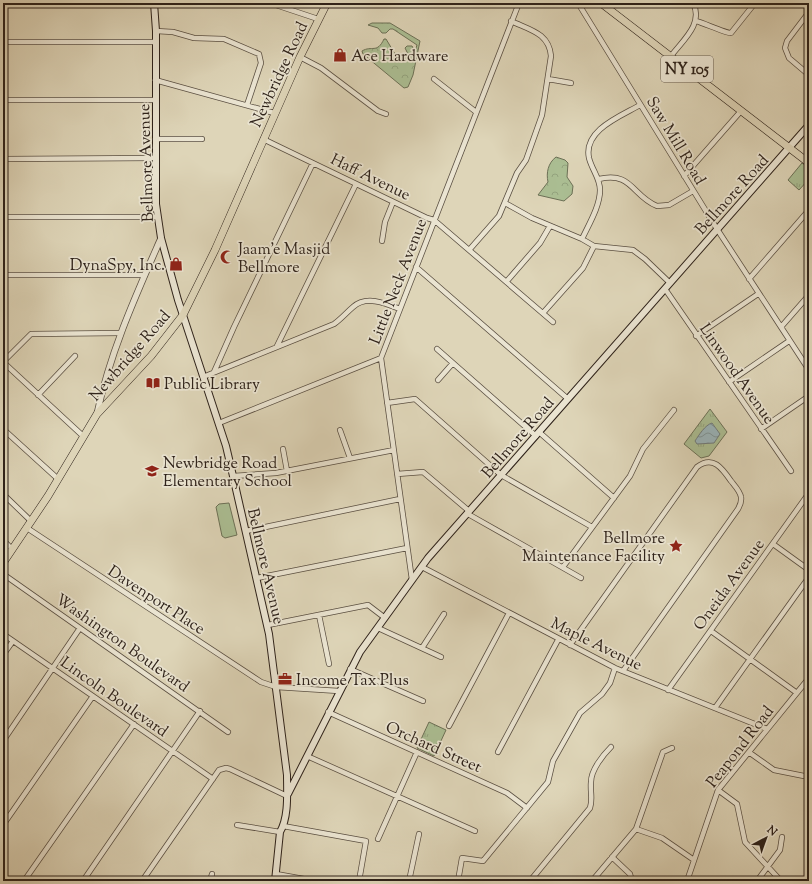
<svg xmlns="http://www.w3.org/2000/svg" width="812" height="884" viewBox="0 0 812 884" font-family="'Sorts Mill Goudy',serif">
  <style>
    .grass { fill: url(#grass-tufts); stroke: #6c7056 }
    .forest { fill: url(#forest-crowns); stroke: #6c7056 }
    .park { fill: #abbe93; stroke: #6c7056 }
    .water { fill: url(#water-waves); stroke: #6f7a7b }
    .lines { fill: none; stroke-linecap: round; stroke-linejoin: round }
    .minor-casing { stroke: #5a4f42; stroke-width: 6 }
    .tertiary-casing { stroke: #5a4f42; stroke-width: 7 }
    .secondary-casing { stroke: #2e221a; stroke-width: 8 }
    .primary-casing { stroke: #2e221a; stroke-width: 8 }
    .minor { stroke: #eae4d1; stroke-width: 4.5 }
    .tertiary { stroke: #eae4d1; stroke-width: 5.5 }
    .secondary { stroke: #eae4d1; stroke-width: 6 }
    .primary { stroke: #ded5b8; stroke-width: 7 }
    .labels { text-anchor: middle; stroke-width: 3.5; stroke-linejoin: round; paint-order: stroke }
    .shield { fill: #eae4d1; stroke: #665c51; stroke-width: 1 }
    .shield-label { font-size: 15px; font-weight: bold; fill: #2e221a }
    .poi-label { font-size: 16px; fill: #2e221a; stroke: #eae4d1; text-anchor: start }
    .street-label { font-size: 16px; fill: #2e221a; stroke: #eae4d1 }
  </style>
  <defs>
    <pattern id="grass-tufts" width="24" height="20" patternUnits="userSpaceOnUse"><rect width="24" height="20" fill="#abbe93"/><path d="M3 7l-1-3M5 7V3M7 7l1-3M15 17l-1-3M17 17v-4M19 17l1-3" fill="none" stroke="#93a37e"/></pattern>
    <pattern id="forest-crowns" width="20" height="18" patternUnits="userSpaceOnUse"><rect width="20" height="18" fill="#abbe93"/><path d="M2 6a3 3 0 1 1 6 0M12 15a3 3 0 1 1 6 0" fill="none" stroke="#93a37e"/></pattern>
    <pattern id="water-waves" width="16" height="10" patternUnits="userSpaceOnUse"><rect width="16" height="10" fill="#9ab5bc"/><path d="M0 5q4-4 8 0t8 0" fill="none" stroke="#7e9398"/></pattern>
  </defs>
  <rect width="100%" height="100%" fill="#ded5b8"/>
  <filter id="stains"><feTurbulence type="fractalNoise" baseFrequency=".005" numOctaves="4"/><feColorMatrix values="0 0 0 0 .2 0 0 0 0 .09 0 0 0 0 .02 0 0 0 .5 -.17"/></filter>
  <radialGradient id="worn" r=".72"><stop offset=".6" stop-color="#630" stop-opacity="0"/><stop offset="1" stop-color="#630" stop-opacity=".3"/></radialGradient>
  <!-- grass -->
  <path class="grass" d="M802 163 809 168V179L799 190 788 180Z
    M710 409 727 432 709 456 701 458 684 444Z
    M429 722 446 730 434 756 417 748Z"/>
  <!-- forest -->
  <path class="forest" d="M372 23H390L420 41 413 75 408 87 404 88 363 54 362 51C372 45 377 54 384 39H386L395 54 404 58 408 54 405 48 407 46H412L415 51 417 45 393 29H390L386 33H382L378 28 368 25Z
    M556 157 565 160 568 163 567 177 573 186 572 194 564 201 538 195 548 182C546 173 548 163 556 157Z"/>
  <!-- park -->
  <path class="park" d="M229 503 237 535 225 538 222 536 216 507 219 504Z"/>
  <!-- water -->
  <path class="water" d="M712 423 720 434 714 443 697 444 695 441C699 435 705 425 712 423Z"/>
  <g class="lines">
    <!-- minor casing -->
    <g class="minor-casing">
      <path id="minor" d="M270 3 318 19
        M578 3 717 229 809 370
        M809 12 787 41 785 48 789 58 809 75
        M696 21C704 23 725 33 731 33L755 3
        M156 31 173 32 194 38 224 39 259 54 261 63 247 105
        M3 42H155
        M671 56C682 41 704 24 693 3
        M300 57 321 68 378 111 386 114
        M434 79 476 112
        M548 79 571 83
        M155 80 274 113
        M3 100H156
        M155 139H202
        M263 139 427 218 434 220 553 322
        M3 159 155 158
        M684 176 741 111
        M599 179C632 171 632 196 657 206L669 205 693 191
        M505 203 532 218 582 239 594 246 633 250 645 259 670 283
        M3 217H158
        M582 239C589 224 600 206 600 190 600 178 592 170 589 158 583 130 621 116 640 105
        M382 241 385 222 393 202
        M470 249 499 216 517 173 526 160 542 115 551 56C549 33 530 30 511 21
        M416 267 568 399
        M3 275H145
        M749 279 809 210
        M507 281 540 243 550 226
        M665 289 791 471
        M543 313 583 268 594 246
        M781 327 809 295
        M696 336 758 294
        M277 346 356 184
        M437 349 536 436
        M3 362 31 334 121 333
        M3 362 83 436
        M214 372 234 327 313 163
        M203 377 334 324C341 319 346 313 353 307 366 295 385 303 400 309
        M438 380 453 363
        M729 382 789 341
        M38 395 75 356
        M387 403 415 399 501 475 592 527
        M219 423 381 358
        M3 429 58 479
        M761 429 809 396
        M340 430 350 458
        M539 432 614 498
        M283 449 287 471
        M397 474 423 472 469 511
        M233 476 276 473 394 450
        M3 494 31 521
        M468 514 581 578
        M27 528 261 682 276 687 339 691
        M246 531 400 499
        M3 540 12 549
        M773 544 809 570
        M422 567 615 668 767 729
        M563 567 630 476 643 449 674 410
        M3 574 228 732
        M257 578 407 548
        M412 580 381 358 519 3
        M319 615 329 664
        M268 625 368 605 385 618
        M378 628 441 657
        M711 631 797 693
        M3 634 213 779
        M570 645 697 467C713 455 722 468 731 481 735 486 740 491 741 497 742 502 740 505 738 509L623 671
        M422 648 444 614
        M3 655 13 641
        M350 669 423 701
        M668 690 809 493
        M715 708 809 577
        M328 712 507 793 527 808
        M449 726 509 613
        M3 741 80 628
        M498 752 558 640
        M750 753 774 770 809 777
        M307 756 475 831
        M718 790 737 804 745 842 781 881
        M3 825 93 696
        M237 825 280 832
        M283 826 366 841 359 881
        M636 829 662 838 694 860
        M378 839 417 752
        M612 857 630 874 632 881
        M276 874 315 881
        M24 881 134 724
        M83 881 200 711
        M142 881 219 770 226 768 230 769 287 796
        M210 881 212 874
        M409 881 419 834
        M458 881 462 858 483 861 548 782 553 761 580 713 602 694 610 683 615 668
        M530 881 590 808C593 799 590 792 591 782 591 770 603 755 611 747
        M592 881 636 829 663 752 672 748
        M687 881 718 790 809 678
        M757 881 780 850 782 837"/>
    </g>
    <!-- tertiary casing -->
    <g class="tertiary-casing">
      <path id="tertiary" d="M97 414C110 352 136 295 161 238
        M3 879 7 881"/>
    </g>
    <!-- secondary casing -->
    <g class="secondary-casing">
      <path id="secondary" d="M154 3 156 31V204L161 238 178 300 226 446 233 476 269 634 287 775C287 792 289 817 280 832L275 881
        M288 794 360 652 428 558 809 125"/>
    </g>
    <!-- primary casing -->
    <g class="primary-casing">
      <path id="primary" d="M601 3 809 163
        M3 563 48 496 97 414 151 356 183 315 215 250 300 57 327 3"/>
    </g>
    <!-- minor -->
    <use href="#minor" class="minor"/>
    <!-- tertiary -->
    <use href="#tertiary" class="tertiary"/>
    <!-- secondary -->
    <use href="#secondary" class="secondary"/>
    <!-- primary -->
    <use href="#primary" class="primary"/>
  </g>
  <!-- icons -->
  <defs>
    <g id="shop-bare" transform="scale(1.08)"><path d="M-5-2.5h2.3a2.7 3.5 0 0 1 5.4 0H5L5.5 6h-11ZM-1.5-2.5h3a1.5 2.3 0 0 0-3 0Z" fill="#8f2418" stroke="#eae4d1" stroke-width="2.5" paint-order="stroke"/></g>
    <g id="mosque-bare" transform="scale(1.08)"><path d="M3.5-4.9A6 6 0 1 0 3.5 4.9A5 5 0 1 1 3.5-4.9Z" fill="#8f2418" stroke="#eae4d1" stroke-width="2.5" paint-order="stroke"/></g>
    <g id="library-bare" transform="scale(1.08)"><path d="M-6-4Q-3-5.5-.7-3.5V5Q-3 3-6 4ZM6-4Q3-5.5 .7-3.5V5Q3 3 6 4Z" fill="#8f2418" stroke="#eae4d1" stroke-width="2.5" paint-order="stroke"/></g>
    <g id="school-bare" transform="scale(1.08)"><path d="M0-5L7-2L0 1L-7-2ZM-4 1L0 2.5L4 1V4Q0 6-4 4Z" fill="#8f2418" stroke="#eae4d1" stroke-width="2.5" paint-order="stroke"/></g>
    <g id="sight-bare" transform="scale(1.08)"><path d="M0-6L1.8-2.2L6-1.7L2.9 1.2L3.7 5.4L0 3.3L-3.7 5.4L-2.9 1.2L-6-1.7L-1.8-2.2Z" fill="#8f2418" stroke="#eae4d1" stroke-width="2.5" paint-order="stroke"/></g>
    <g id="office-bare" transform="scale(1.08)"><path d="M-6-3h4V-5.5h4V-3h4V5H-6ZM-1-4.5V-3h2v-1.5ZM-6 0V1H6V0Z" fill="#8f2418" stroke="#eae4d1" stroke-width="2.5" paint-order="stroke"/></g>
  </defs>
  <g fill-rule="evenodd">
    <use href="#shop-bare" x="340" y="55"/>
    <use href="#mosque-bare" x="227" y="257"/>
    <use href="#shop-bare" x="176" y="264"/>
    <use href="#library-bare" x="153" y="383"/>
    <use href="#school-bare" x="152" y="471"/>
    <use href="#sight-bare" x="676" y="546"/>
    <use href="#office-bare" x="285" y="679"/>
  </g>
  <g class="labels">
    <!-- shield labels -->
    <rect class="shield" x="661" y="56" width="52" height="26" rx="3"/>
    <g class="shield-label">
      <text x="687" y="74">NY 105</text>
    </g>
    <!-- poi labels -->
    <g class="poi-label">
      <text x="351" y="61">Ace Hardware</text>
      <text x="238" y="254">Jaam'e Masjid<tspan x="238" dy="18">Bellmore</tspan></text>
      <text x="165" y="270" text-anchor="end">DynaSpy, Inc.</text>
      <text x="164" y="389">Public Library</text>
      <text x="163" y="468">Newbridge Road<tspan x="163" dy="18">Elementary School</tspan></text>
      <text x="665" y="543" text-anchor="end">Bellmore<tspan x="665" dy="18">Maintenance Facility</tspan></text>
      <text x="296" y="685">Income Tax Plus</text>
    </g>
    <!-- street labels -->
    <g class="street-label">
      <text transform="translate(278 74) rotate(-65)" y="6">Newbridge Road</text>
      <text transform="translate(677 140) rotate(59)" y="6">Saw Mill Road</text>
      <text transform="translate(145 163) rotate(-92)" y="6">Bellmore Avenue</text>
      <text transform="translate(371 176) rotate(26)" y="6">Haff Avenue</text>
      <text transform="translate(731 194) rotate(-48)" y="6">Bellmore Road</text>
      <text transform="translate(397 281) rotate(-69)" y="6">Little Neck Avenue</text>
      <text transform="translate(129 355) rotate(-49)" y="6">Newbridge Road</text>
      <text transform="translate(738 373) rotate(55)" y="6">Linwood Avenue</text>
      <text transform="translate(517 437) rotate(-49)" y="6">Bellmore Road</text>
      <text transform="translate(267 566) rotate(77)" y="6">Bellmore Avenue</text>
      <text transform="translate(728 584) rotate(-54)" y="6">Oneida Avenue</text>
      <text transform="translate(157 599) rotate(33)" y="6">Davenport Place</text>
      <text transform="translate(123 642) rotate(35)" y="6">Washington Boulevard</text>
      <text transform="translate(597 643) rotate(26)" y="6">Maple Avenue</text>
      <text transform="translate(115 696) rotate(35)" y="6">Lincoln Boulevard</text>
      <text transform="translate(434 746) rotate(24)" y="6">Orchard Street</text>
      <text transform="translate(739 746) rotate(-52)" y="6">Peapond Road</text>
    </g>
  </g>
  <!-- margin -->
  <rect width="812" height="884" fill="none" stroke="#ded5b8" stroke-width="16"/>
  <rect x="4" y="4" width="804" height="876" fill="none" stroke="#2e221a" stroke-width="2"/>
  <rect x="8" y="8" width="796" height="868" fill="none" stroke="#2e221a"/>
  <!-- north arrow -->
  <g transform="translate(766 838) rotate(41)" stroke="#eae4d1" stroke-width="3" paint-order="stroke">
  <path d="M0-3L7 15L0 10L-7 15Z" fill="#2e221a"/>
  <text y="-6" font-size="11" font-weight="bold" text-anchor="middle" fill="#2e221a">N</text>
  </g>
  <rect width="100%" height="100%" filter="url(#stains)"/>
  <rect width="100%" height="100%" fill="url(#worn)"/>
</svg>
